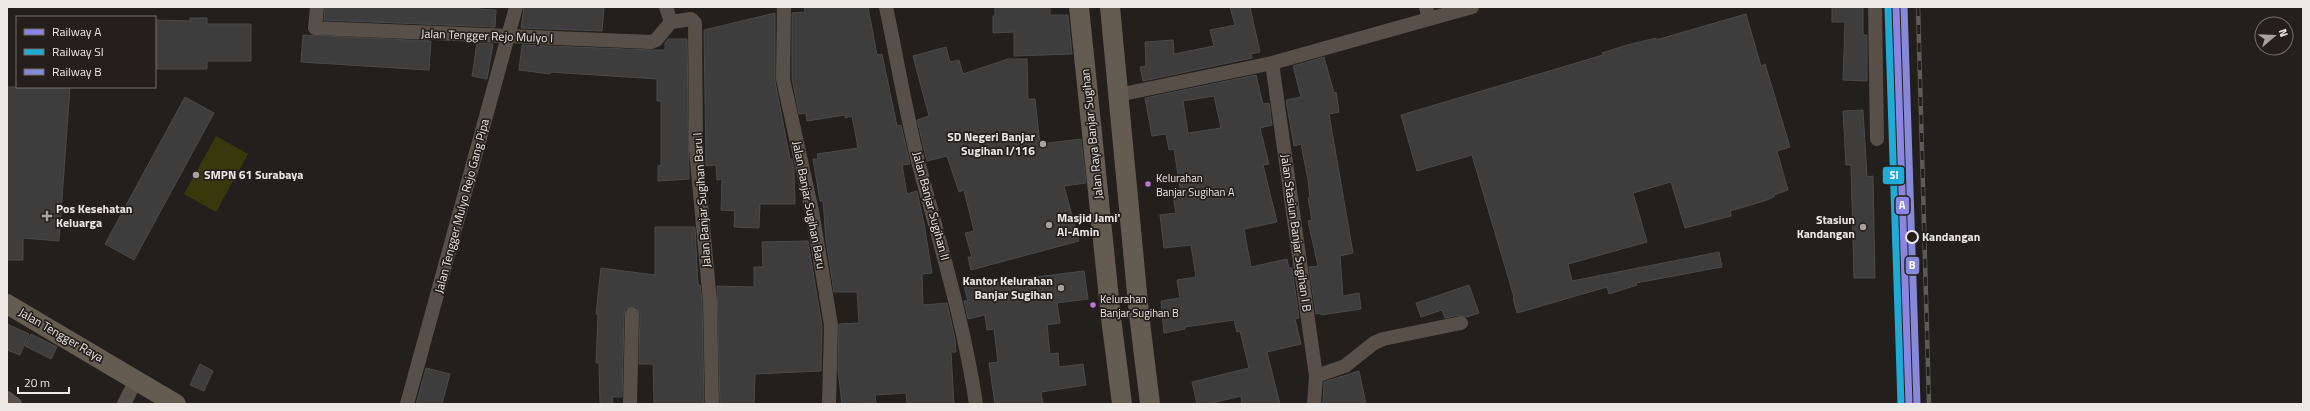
<svg xmlns="http://www.w3.org/2000/svg" width="2310" height="411" viewBox="0 0 2310 411" font-family="'Titillium Web',sans-serif">
  <style>
    .green { fill: #37390d }
    .building { fill: #3e3d3d; stroke: #4b4a4b; fill-rule: evenodd }
    .lines { fill: none; stroke-linecap: round; stroke-linejoin: round }
    .street { stroke: #585048; stroke-width: 14 }
    .secondary { stroke: #645b51; stroke-width: 20 }
    .rail-casing { stroke: #5e5a54; stroke-width: 4.5 }
    .rail { stroke: #241f1b; stroke-width: 3; stroke-dasharray: 9; stroke-linecap: butt }
    .rail-1-casing { stroke: #241f1b; stroke-width: 10 }
    .rail-2-casing { stroke: #241f1b; stroke-width: 10 }
    .rail-3-casing { stroke: #241f1b; stroke-width: 10 }
    .rail-1 { stroke: #8b84e0; stroke-width: 7 }
    .rail-2 { stroke: #20abd6; stroke-width: 7 }
    .rail-3 { stroke: #8689d7; stroke-width: 7 }
    .poi-dot { fill: #a5a2a0; stroke: #241f1b; stroke-width: 1.5 }
    .bus-dot { fill: #ba77d6; stroke: #241f1b; stroke-width: 1.5 }
    .stop-dot { fill: #241f1b; stroke: #ece8e6; stroke-width: 2 }
    .labels { text-anchor: middle; stroke-width: 3.5; stroke-linejoin: round; paint-order: stroke }
    .bus-label { font-size: 11px; fill: #ece8e6; stroke: #241f1b; text-anchor: start }
    .street-label { font-size: 12px; fill: #ece8e6; stroke: #241f1b }
    .poi-label { font-size: 12px; font-weight: bold; fill: #ece8e6; stroke: #241f1b; text-anchor: end }
    .stop-label { font-size: 12px; font-weight: bold; fill: #ece8e6; stroke: #241f1b; text-anchor: start }
    .line-badge { stroke: #241f1b; stroke-width: 1.5 }
    .badge-label { font-size: 11px; text-anchor: middle; font-weight: bold; fill: #fff }
  </style>
  <rect width="100%" height="100%" fill="#221f1d"/>
  <!-- green -->
  <path class="green" d="M216 136 248 154 216 212 184 194Z"/>
  <!-- building -->
  <path class="building" d="M325 7H479V9L496 10 495 27 324 20Z
    M524 7H604L602 31 521 28Z
    M804 7H868L877 55 882 54 897 126 901 125 910 164 902 165 907 194 917 191 924 223 932 273 922 274 923 305 947 303 955 339 956 352H951L954 404H907L906 393 875 395 876 403 842 404 838 370 839 324 859 323 857 292H834L826 240 823 201H820L813 159H818L817 154 858 148 852 116 845 118V115L807 121 806 113 799 114 792 78V13L805 12Z
    M995 7H1050V15H1068L1072 54 1014 56V32L993 33V16H995Z
    M1230 7H1250L1260 52 1251 54 1252 58 1143 81 1140 67 1146 66 1145 42 1173 40 1174 54 1214 46 1210 30 1235 25Z
    M1832 7H1863V35H1867V81L1843 80 1845 22H1832Z
    M775 13V81L790 159H792L794 170 795 204H760L759 228 734 227 735 211 721 210 722 179 717 180 716 165 706 166 704 30Z
    M1746 14 1761 66 1765 64 1790 147 1777 151 1788 190 1774 195V197L1764 201 1730 211 1731 216 1685 228 1671 182 1633 193 1647 242 1568 264 1572 281 1719 252 1722 267 1636 283 1637 285 1609 294 1607 287 1517 313 1513 298 1514 297 1472 155 1417 171 1401 115 1603 55 1602 53 1627 45 1656 38V40Z
    M190 18H207V24H251V61H207V69H155V20L190 21Z
    M303 35 431 41 429 70 301 62Z
    M668 39H687L689 179 658 181V166L661 165V101H657V79L550 72V74L519 70 522 45 651 50H665V43Z
    M477 43 493 44 487 79 472 76Z
    M946 47 950 62 959 60 963 74 1008 59H1027L1028 99H1035L1040 144 1081 139 1086 183 1064 186 1079 241 971 270 968 257H972L965 233 974 231 964 190 959 192 947 156 927 161 917 120 929 116 913 56Z
    M1324 57 1334 93 1336 92 1339 112 1329 114 1353 253 1340 256 1343 296 1359 293 1361 309 1321 315V313L1316 314 1309 267 1318 266 1308 221 1312 220 1308 198H1310L1308 180 1301 144 1294 146 1286 100 1301 97 1293 66Z
    M1256 75 1263 104 1269 103 1272 125 1260 128 1269 164 1263 165 1277 222 1244 229 1251 267 1287 259 1289 268H1292L1299 318 1295 319 1301 344 1267 352 1280 404H1242L1241 396 1208 404H1197L1192 382 1249 368 1240 331 1237 332 1234 320 1185 327V329L1164 333 1161 301 1180 298 1177 280 1196 277 1191 245 1164 248 1160 215 1176 213 1173 196 1181 194 1174 149 1169 150 1166 134 1152 136 1145 98ZM1214 96 1221 128 1188 133 1183 101Z
    M7 87H70L59 241 23 238V260H7Z
    M185 97 214 113 134 260 105 244Z
    M1863 110 1867 177 1873 176 1875 278H1854L1851 165H1846L1843 111Z
    M655 227H695L698 285H700L702 302 704 404H654L653 364H639L640 314 637 307 632 306 625 309 624 314 622 397H612L613 404H600L599 363H596L598 314H596L601 268 655 275Z
    M808 241 822 326 821 371 755 374 754 404H720L717 286 754 287V267H763L762 242Z
    M1084 271 1088 299 1057 303 1060 323 1047 325 1050 354 1058 353 1059 367 1083 364 1086 385 1041 392 1043 404H995L989 363 998 362 994 329 987 330 985 315 968 319 964 301H968L964 286Z
    M1469 285 1479 313 1467 317 1460 315 1445 318 1442 310 1421 317 1416 303Z
    M7 324 29 334 20 355 7 350Z
    M31 334 57 347 51 359 25 346Z
    M200 364 213 371 204 391 190 385Z
    M426 368 450 374 442 404H416Z
    M1359 371 1366 404H1323L1324 382Z"/>
  <g class="lines">
    <!-- street -->
    <path class="street" d="M317 7 315 28 651 42 656 40 671 22
      M666 7 671 22
      M784 7 783 79 812 211 831 325 829 404
      M886 7C897 59 906 113 919 165 940 244 964 323 976 404
      M1426 7 1429 19
      M1875 7 1877 139
      M671 22 691 19 695 23 696 150 710 302 712 404
      M1272 63 1316 376 1314 404
      M1118 95 1272 63 1472 7
      M1316 376 1345 366 1374 343 1383 339 1461 323
      M7 398 15 404
      M124 404 136 380
      M407 404 516 7
      M630 404 632 314"/>
    <!-- secondary -->
    <path class="secondary" d="M1079 7 1111 318 1122 404
      M1110 7 1139 314 1150 404
      M7 304 176 404"/>
    <!-- rail casing -->
    <g class="rail-casing">
      <path id="rail" d="M1918 7 1929 404"/>
    </g>
    <!-- rail -->
    <use href="#rail" class="rail"/>
    <!-- rail-1 casing -->
    <g class="rail-1-casing">
      <path id="rail-1" d="M1896 7 1909 404"/>
    </g>
    <!-- rail-2 casing -->
    <g class="rail-2-casing">
      <path id="rail-2" d="M1888 7 1901 404"/>
    </g>
    <!-- rail-3 casing -->
    <g class="rail-3-casing">
      <path id="rail-3" d="M1904 7 1917 404"/>
    </g>
    <!-- rail-1 -->
    <use href="#rail-1" class="rail-1"/>
    <!-- rail-2 -->
    <use href="#rail-2" class="rail-2"/>
    <!-- rail-3 -->
    <use href="#rail-3" class="rail-3"/>
  </g>
  <!-- markers -->
  <g class="poi-dot">
    <circle cx="1043" cy="144" r="4"/>
    <circle cx="196" cy="175" r="4"/>
    <path d="M45 210h4v4h4v4h-4v4h-4v-4h-4v-4h4z"/>
    <circle cx="1049" cy="225" r="4"/>
    <circle cx="1863" cy="227" r="4"/>
    <circle cx="1061" cy="288" r="4"/>
  </g>
  <g class="bus-dot">
    <circle cx="1148" cy="184" r="3.5"/>
    <circle cx="1093" cy="305" r="3.5"/>
  </g>
  <circle class="stop-dot" cx="1912" cy="237" r="6"/>
  <g class="labels">
    <!-- bus labels -->
    <g class="bus-label">
      <text x="1156" y="182">Kelurahan<tspan x="1156" dy="14">Banjar Sugihan A</tspan></text>
      <text x="1100" y="303">Kelurahan<tspan x="1100" dy="14">Banjar Sugihan B</tspan></text>
    </g>
    <!-- street labels -->
    <g class="street-label">
      <text transform="translate(487 36) rotate(2)" y="4">Jalan Tengger Rejo Mulyo I</text>
      <text transform="translate(1092 134) rotate(-96)" y="4">Jalan Raya Banjar Sugihan</text>
      <text transform="translate(702 200) rotate(-94)" y="4">Jalan Banjar Sugihan Baru I</text>
      <text transform="translate(809 205) rotate(79)" y="4">Jalan Banjar Sugihan Baru</text>
      <text transform="translate(462 206) rotate(-75)" y="4">Jalan Tengger Mulyo Rejo Gang Pipa</text>
      <text transform="translate(931 206) rotate(75)" y="4">Jalan Banjar Sugihan II</text>
      <text transform="translate(1296 233) rotate(82)" y="4">Jalan Stasiun Banjar Sugihan I B</text>
      <text transform="translate(61 335) rotate(30)" y="4">Jalan Tengger Raya</text>
    </g>
    <!-- poi labels -->
    <g class="poi-label">
      <text x="1035" y="141">SD Negeri Banjar<tspan x="1035" dy="14">Sugihan I/116</tspan></text>
      <text x="204" y="179" text-anchor="start">SMPN 61 Surabaya</text>
      <text x="56" y="213" text-anchor="start">Pos Kesehatan<tspan x="56" dy="14">Keluarga</tspan></text>
      <text x="1057" y="222" text-anchor="start">Masjid Jami'<tspan x="1057" dy="14">Al-Amin</tspan></text>
      <text x="1855" y="224">Stasiun<tspan x="1855" dy="14">Kandangan</tspan></text>
      <text x="1053" y="285">Kantor Kelurahan<tspan x="1053" dy="14">Banjar Sugihan</tspan></text>
    </g>
    <!-- stop labels -->
    <g class="stop-label">
      <text x="1922" y="241">Kandangan</text>
    </g>
  </g>
  <g class="line-badge">
    <rect x="1882" y="166" width="23" height="19" rx="4" fill="#20abd6"/>
    <rect x="1895" y="196" width="15" height="19" rx="4" fill="#8b84e0"/>
    <rect x="1905" y="256" width="15" height="19" rx="4" fill="#8689d7"/>
  </g>
  <g class="badge-label">
    <text x="1894" y="179">SI</text>
    <text x="1902" y="209">A</text>
    <text x="1912" y="269">B</text>
  </g>
  <!-- border -->
  <rect width="2310" height="411" fill="none" stroke="#ece8e6" stroke-width="16"/>
  <!-- legend -->
  <rect x="16" y="16" width="140" height="72" fill="#241f1b" stroke="#746f6c"/>
  <rect x="24" y="29" width="20" height="6" fill="#8b84e0" stroke="#746f6c"/>
  <text x="52" y="36" font-size="12" fill="#ece8e6">Railway A</text>
  <rect x="24" y="49" width="20" height="6" fill="#20abd6" stroke="#746f6c"/>
  <text x="52" y="56" font-size="12" fill="#ece8e6">Railway SI</text>
  <rect x="24" y="69" width="20" height="6" fill="#8689d7" stroke="#746f6c"/>
  <text x="52" y="76" font-size="12" fill="#ece8e6">Railway B</text>
  <!-- north arrow -->
  <g transform="translate(2274 36) rotate(71)"><circle r="19" fill="#241f1b" stroke="#746f6c"/>
  <path d="M0-3L7 15L0 10L-7 15Z" fill="#a5a2a0"/>
  <text y="-6" font-size="11" font-weight="bold" text-anchor="middle" fill="#ece8e6">N</text>
  </g>
  <!-- scale -->
  <path d="M18 387v6h51v-6" fill="none" stroke="#ece8e6" stroke-width="2"/>
  <text x="24" y="387" font-size="12" fill="#ece8e6" stroke="#241f1b" stroke-width="3" paint-order="stroke">20 m</text>
</svg>
